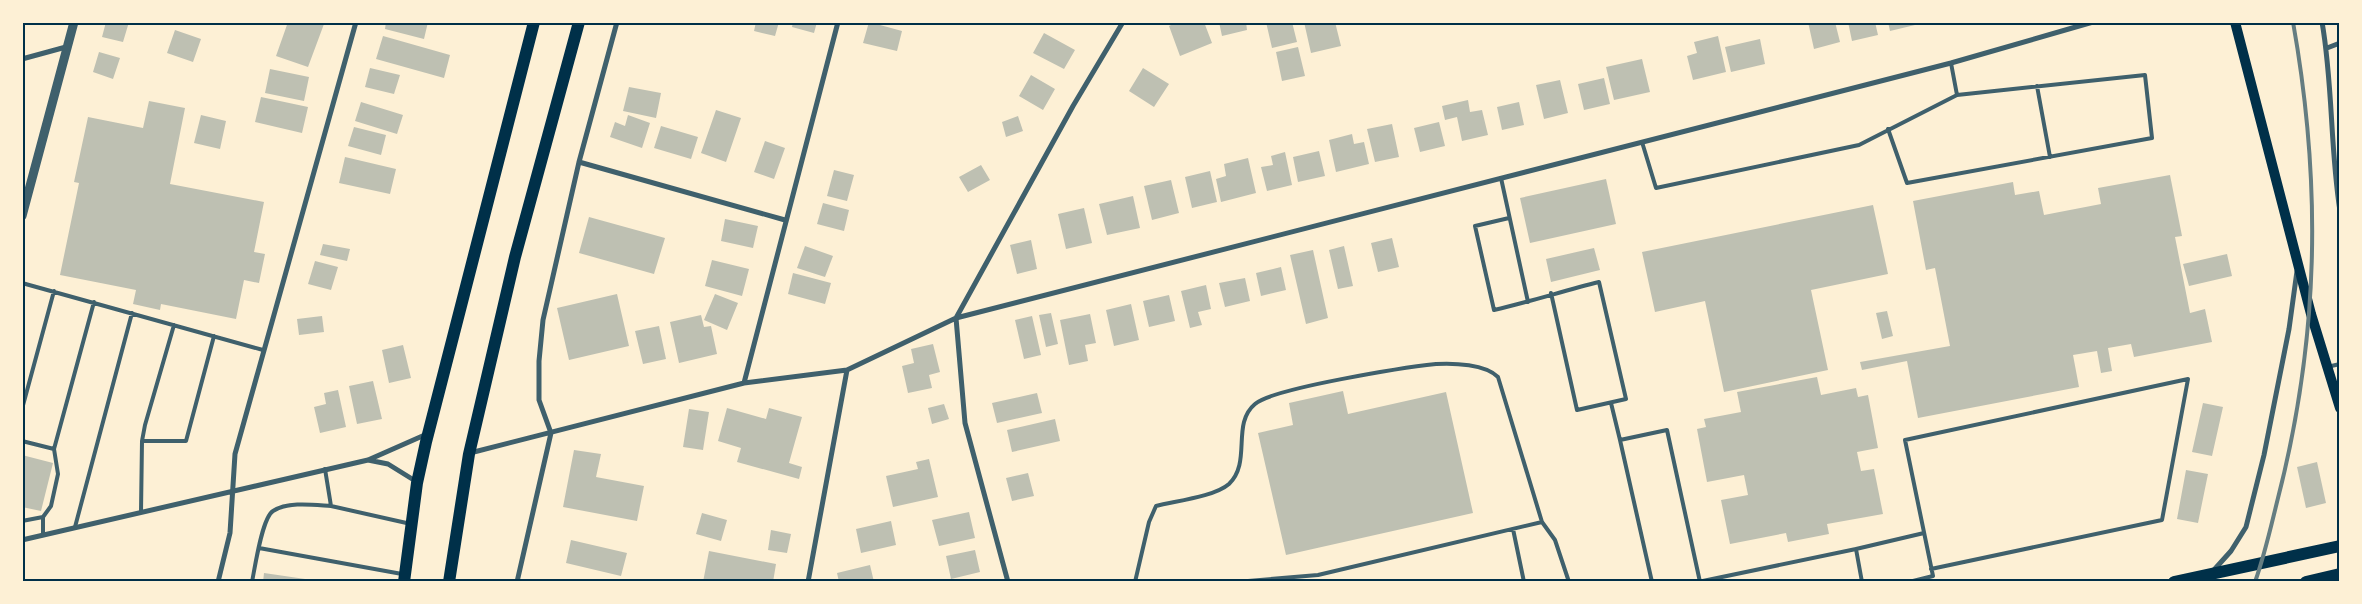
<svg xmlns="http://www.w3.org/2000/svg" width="2362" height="604" viewBox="0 0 2362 604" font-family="'Source Sans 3',sans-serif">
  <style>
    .building { fill: #bec0b2 }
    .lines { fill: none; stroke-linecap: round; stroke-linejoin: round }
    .service { stroke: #3f606c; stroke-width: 4 }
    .minor { stroke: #3f606c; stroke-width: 5 }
    .tertiary { stroke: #3f606c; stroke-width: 9 }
    .secondary { stroke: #003049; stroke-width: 10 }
    .primary { stroke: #003049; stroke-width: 12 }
    .rail { stroke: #657d81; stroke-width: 4 }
    .neatline { fill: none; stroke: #003049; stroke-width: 2 }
  </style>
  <rect width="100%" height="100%" fill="#fdf0d5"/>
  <!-- building -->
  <path class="building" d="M106 22H129L123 42 102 37Z
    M288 22 324 24 308 67 276 56Z
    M386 22H428L424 39 385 29Z
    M756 22H779L775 36 754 31Z
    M793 22H817L814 33 792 27Z
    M869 22 902 31 897 51 863 43Z
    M1177 22H1204L1212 43 1180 56 1169 26Z
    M1219 22H1246L1247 30 1222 36Z
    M1266 22H1292L1297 42 1272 48Z
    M1304 22H1335L1341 46 1311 53Z
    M1808 22H1835L1840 42 1814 49Z
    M1848 22H1875L1878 35 1852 41Z
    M1888 22H1914L1915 25 1890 31Z
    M175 30 201 39 193 62 167 53Z
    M1044 33 1075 50 1064 69 1033 53Z
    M383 36 450 55 444 78 376 59Z
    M1718 36 1726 72 1693 80 1687 56 1697 53 1694 42Z
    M1760 39 1765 64 1731 72 1725 47Z
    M1298 47 1305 76 1282 81 1276 52Z
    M99 52 120 58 113 79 93 72Z
    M1642 59 1650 92 1614 100 1606 67Z
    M370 68 400 75 394 94 365 87Z
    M1143 68 1169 84 1154 107 1129 91Z
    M270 69 309 77 304 101 265 93Z
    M1031 75 1055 89 1043 110 1019 96Z
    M1604 78 1610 104 1584 110 1578 84Z
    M1560 80 1568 113 1544 119 1536 85Z
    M629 87 661 93 656 118 623 111Z
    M261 97 308 107 302 133 255 122Z
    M1468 100 1470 112 1482 110 1488 135 1462 141 1457 117 1445 120 1442 106Z
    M149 101 185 108 170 184 264 202 254 252 265 254 259 283 244 280 236 319 161 304 160 310 133 304 136 290 60 275 79 183 74 182 88 117 143 128Z
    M361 102 403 115 397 134 355 121Z
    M1519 102 1524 125 1502 130 1497 107Z
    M716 110 741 118 726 162 701 153Z
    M201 115 226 121 220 149 194 143Z
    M628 115 650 123 642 148 610 137 615 122 625 126Z
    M1018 116 1023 131 1006 137 1002 122Z
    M1439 122 1445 146 1420 152 1414 128Z
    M1392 124 1399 157 1375 162 1367 129Z
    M661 126 698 137 691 159 654 148Z
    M354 127 386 135 381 155 348 146Z
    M1352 134 1354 144 1364 142 1369 164 1336 172 1329 140Z
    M765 141 785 148 774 179 754 172Z
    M1319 151 1325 176 1298 182 1293 157Z
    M1285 152 1292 185 1267 191 1261 167 1273 165 1271 156Z
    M345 157 396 169 390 194 339 183Z
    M1248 158 1256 193 1221 202 1216 179 1226 176 1224 164Z
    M981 165 990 180 968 192 959 177Z
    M834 170 854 175 847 201 827 196Z
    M1210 171 1217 202 1192 208 1185 177Z
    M2170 175 2182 236 2175 237 2190 313 2205 309 2212 342 2134 357 2131 344 2108 348 2112 371 2101 373 2097 351 2073 355 2079 387 1918 418 1907 361 1862 370 1860 362 1950 346 1935 268 1926 270 1913 201 2013 182 2015 195 2039 191 2044 215 2101 204 2098 188Z
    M1606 179 1616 224 1530 243 1520 198Z
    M1171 180 1179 213 1152 220 1144 186Z
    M1133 196 1140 228 1107 235 1099 204Z
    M823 203 849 210 844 231 817 224Z
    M1873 205 1888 274 1811 290 1828 370 1724 392 1705 301 1655 312 1642 252Z
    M1084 208 1092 243 1066 249 1058 214Z
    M589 217 665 238 654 274 579 253Z
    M725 219 758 226 753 248 721 241Z
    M1392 238 1399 267 1378 272 1371 243Z
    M1031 240 1037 269 1017 274 1010 245Z
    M323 244 350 249 347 261 320 255Z
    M805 246 833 256 825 277 797 268Z
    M1344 246 1353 286 1338 289 1329 250Z
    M1594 248 1600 270 1551 282 1546 259Z
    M1313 250 1328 318 1306 324 1290 255Z
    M2227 254 2232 276 2189 286 2183 264Z
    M712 260 749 269 742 296 705 286Z
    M315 261 338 267 331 290 308 284Z
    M1281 267 1286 290 1261 296 1256 273Z
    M793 273 831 283 825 304 788 294Z
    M1245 278 1250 301 1225 307 1219 283Z
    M1206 285 1211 309 1198 312 1202 325 1190 328 1181 291Z
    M617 294 629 346 569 360 557 308Z
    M715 294 738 303 727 330 704 320Z
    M1169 295 1175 321 1149 327 1143 301Z
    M1131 304 1139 340 1114 346 1106 310Z
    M1887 311 1893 336 1882 339 1876 313Z
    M1051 313 1058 344 1046 347 1039 315Z
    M1090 314 1096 343 1085 345 1088 361 1069 365 1060 320Z
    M701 315 704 327 711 326 717 354 679 363 670 322Z
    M322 316 324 332 299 335 297 319Z
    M1032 316 1041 355 1024 359 1015 320Z
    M659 326 666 359 643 364 635 331Z
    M933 344 940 372 929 375 932 388 908 393 902 366 914 363 911 349Z
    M403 345 411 378 389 383 382 350Z
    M1817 377 1821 395 1856 388 1858 397 1868 395 1878 448 1857 452 1861 471 1874 469 1883 514 1827 524 1829 534 1788 542 1786 533 1730 544 1721 500 1748 495 1744 475 1707 482 1697 429 1706 427 1704 419 1741 412 1737 392Z
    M373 381 382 419 357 424 349 386Z
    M338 390 346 427 320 433 314 407 326 404 324 393Z
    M1343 391 1348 414 1446 392 1473 513 1286 555 1258 433 1293 425 1289 403Z
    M1037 393 1042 413 997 423 992 403Z
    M2203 403 2223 407 2212 456 2192 452Z
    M944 404 949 419 932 424 928 408Z
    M727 408 766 419 769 408 802 417 789 463 802 467 799 479 737 462 741 448 718 441Z
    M689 409 709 412 703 450 683 447Z
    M1055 419 1060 441 1012 452 1007 430Z
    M574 450 601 454 596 477 644 486 637 521 563 507Z
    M22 455 53 463 41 511 22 507Z
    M929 459 938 497 893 507 886 476 918 469 916 462Z
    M2317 462 2326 503 2306 508 2297 467Z
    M2186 470 2208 474 2198 523 2177 519Z
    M1028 473 1034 496 1012 501 1006 478Z
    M969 512 975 538 939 546 932 520Z
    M702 513 727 520 721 541 696 534Z
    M891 521 896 545 861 553 856 529Z
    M771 530 791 534 787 553 768 550Z
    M571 540 627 553 621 576 566 563Z
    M975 550 980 572 951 579 946 556Z
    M709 551 776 564 773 582H703Z
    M870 565 874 582H839L837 573Z
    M264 573 312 580V582H263Z"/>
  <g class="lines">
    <!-- service -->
    <path class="service" d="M2037 86 2050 157
      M1888 129 1907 183 2152 138 2145 75 1957 95
      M1642 142 1656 188 1859 145 1957 95 1951 63
      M1501 178 1528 302
      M1509 218 1475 226 1494 310C1529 302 1563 291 1599 282L1626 399 1577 410 1551 293
      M22 283 263 350
      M2327 367 2340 364
      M1611 403 1620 440
      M22 409 54 291
      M22 441 54 449 58 474 51 506 43 517V535
      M142 441H186L214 336
      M54 449 94 302
      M325 469 331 506 411 524
      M141 512 142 441 145 425 174 325
      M22 521 43 517
      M75 527 132 313
      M1513 529 1524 582
      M259 548 402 574
      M1856 549 1924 533
      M252 582C255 567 262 518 273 511 288 501 315 505 331 506
      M1135 582 1149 522 1156 506C1175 501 1214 497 1229 484 1252 462 1231 424 1255 404 1273 388 1407 367 1436 364 1454 363 1485 364 1498 377L1542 522
      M1236 582 1318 575 1542 522 1555 540 1569 582
      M1652 582 1620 440 1667 430 1700 582
      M1698 582 1856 549 1862 582
      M1909 582 1933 576 1905 440 2188 379 2162 520 1931 569"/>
    <!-- minor -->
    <path class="minor" d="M2322 22C2333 84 2330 148 2340 211
      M2327 48 2340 43
      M22 59 66 47
      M579 162 785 220
      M744 383 838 22
      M470 453 744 383 847 370 956 318 1951 63 2093 22
      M368 460 388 464 417 482
      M22 540 368 460 427 434
      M2213 571 2231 551 2246 527 2264 455 2289 329 2297 271
      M218 582 230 533 235 454 356 22
      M517 582 551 433 539 400V361L543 320 579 162 617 22
      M808 582 847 370
      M1008 582 965 423 956 318 1073 106 1123 22"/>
    <!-- tertiary -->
    <path class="tertiary" d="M22 216 74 22"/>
    <!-- secondary -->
    <path class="secondary" d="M2235 22 2311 314 2340 408"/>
    <!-- primary -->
    <path class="primary" d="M404 582 417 483 426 442 534 22
      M449 582 469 454 515 257 579 22
      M2174 582 2340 546
      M2306 582 2340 574"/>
    <!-- rail -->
    <path class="rail" d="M2255 582C2265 554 2271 526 2278 498 2319 338 2322 185 2293 22"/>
  </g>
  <!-- border -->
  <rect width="2362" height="604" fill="none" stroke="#fdf0d5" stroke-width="48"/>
  <rect x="24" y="24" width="2314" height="556" class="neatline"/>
</svg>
